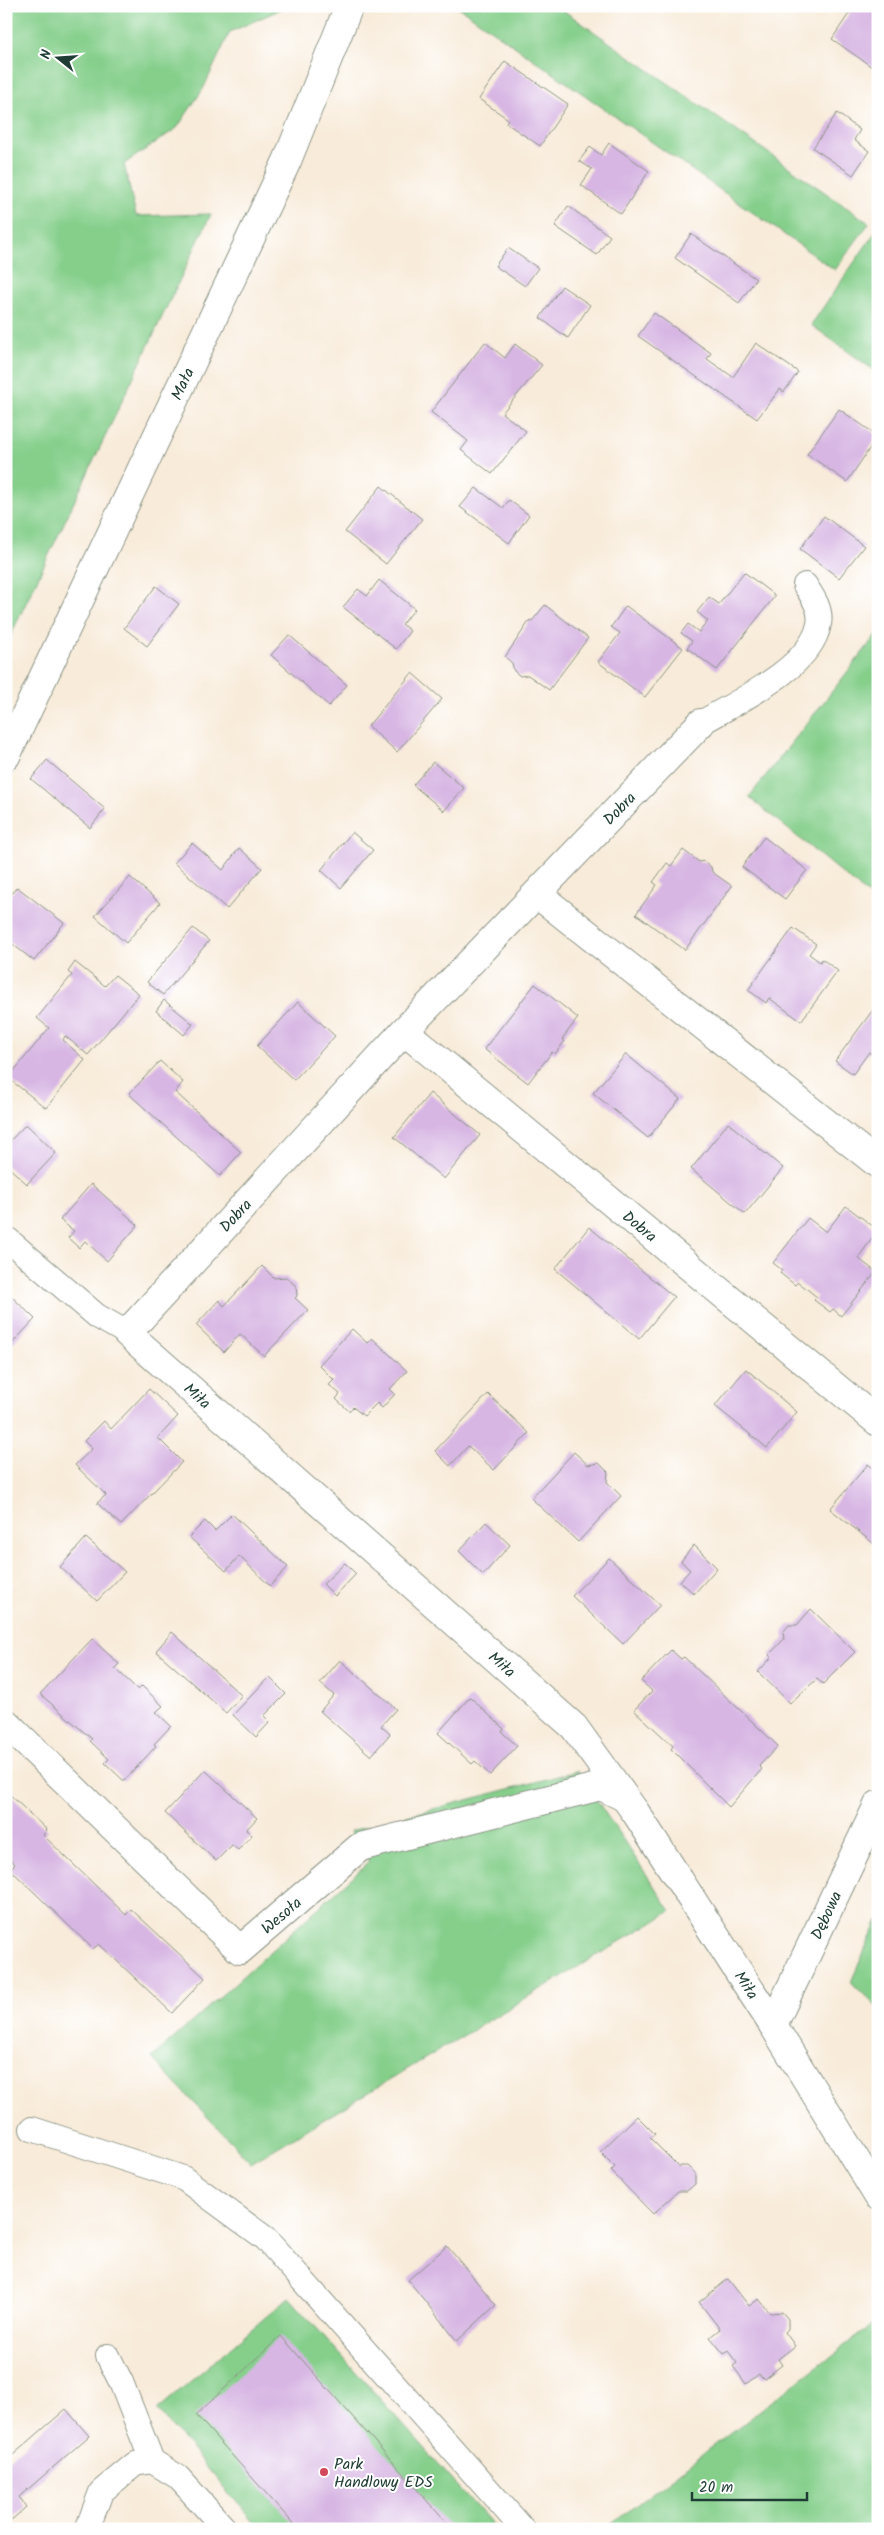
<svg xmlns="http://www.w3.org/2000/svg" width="884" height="2535" viewBox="0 0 884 2535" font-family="Kalam,sans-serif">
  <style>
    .green { fill: #85cf8b; stroke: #528660 }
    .building { fill: #d7b6e3 }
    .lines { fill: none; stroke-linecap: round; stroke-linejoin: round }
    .lane-casing { stroke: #8c9486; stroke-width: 26 }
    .street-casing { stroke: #8c9486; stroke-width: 30 }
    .lane { stroke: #fff; stroke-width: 24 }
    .street { stroke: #fff; stroke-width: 28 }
    .poi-dot { fill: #d1495b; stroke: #fff; stroke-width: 2 }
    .labels { text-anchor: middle; stroke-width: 4; stroke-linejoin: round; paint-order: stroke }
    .street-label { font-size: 16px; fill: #1f3d34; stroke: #fff }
    .poi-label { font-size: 16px; fill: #1f3d34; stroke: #fff; text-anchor: start }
  </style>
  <rect width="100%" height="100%" fill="#fff"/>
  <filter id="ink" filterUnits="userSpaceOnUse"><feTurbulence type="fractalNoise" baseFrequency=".02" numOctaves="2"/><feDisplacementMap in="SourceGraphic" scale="10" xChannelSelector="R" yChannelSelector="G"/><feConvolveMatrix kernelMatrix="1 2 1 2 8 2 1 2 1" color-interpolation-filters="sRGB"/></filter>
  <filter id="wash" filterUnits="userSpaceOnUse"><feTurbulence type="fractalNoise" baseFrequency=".0096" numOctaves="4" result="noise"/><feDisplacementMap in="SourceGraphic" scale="20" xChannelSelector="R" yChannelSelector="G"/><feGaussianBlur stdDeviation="1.12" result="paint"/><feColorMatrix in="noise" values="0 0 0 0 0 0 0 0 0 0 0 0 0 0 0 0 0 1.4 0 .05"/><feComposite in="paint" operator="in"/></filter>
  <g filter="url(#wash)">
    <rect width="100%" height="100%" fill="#f8ebd9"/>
    <!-- green -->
    <path class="green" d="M6 6H288L230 32 203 89 177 128 124 164 136 216 211 214 6 645Z
      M457 6H557L869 223 835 270Z
      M878 228V373L811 325Z
      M878 633V903L749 797Z
      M577 1771 671 1911 251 2163 152 2058 369 1862 350 1831Z
      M878 1920V2008L851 1982Z
      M289 2297 496 2529H260L157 2410Z
      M878 2320V2529H605Z"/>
    <g id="blocks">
      <!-- building -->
      <path class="building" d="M854 6 878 7V59L872 67 832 39Z
        M505 61 568 104 540 146 506 123 508 119 479 99Z
        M837 113 860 130 854 140 869 151 853 175 813 148Z
        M609 143 649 171 621 214 581 185 592 169 579 161 590 147 601 155Z
        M568 206 610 236 597 255 555 226Z
        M691 234 756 279 739 303 675 258Z
        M508 248 538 268 525 286 495 266Z
        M562 286 590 305 568 338 540 318Z
        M654 313 711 353 707 359 733 377 756 343 798 372 784 392 780 389 757 419 638 336Z
        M485 342 505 358 515 344 542 365 502 413 526 431 492 474 461 450 468 441 431 412Z
        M839 409 878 436 847 482 807 454Z
        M381 486 422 519 386 564 345 532Z
        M476 488 503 508 509 500 529 515 509 543 460 507Z
        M824 516 864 546 839 578 800 549Z
        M744 572 775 596 717 670 687 648 692 641 681 633 688 624 699 632 708 621 697 612 709 597 719 604Z
        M379 580 415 609 402 624 410 631 396 649 343 607 358 589 367 596Z
        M156 586 179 604 147 646 124 628Z
        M545 605 588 638 549 690 528 675 520 676 514 671 512 663 505 657 530 620 532 621Z
        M626 606 683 648 645 697 598 662 620 633 611 627Z
        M289 635 347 685 329 706 271 655Z
        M412 673 442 699 397 752 368 726Z
        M47 760 105 809 90 828 31 779Z
        M433 762 464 788 444 811 413 785Z
        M352 832 373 850 341 888 321 870Z
        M764 837 807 870 785 899 742 867Z
        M192 843 223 870 239 848 262 868 227 909 174 863Z
        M683 850 699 862 704 861 711 867 712 872 732 886 685 950 636 914 657 885 653 882 667 863 671 866Z
        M130 877 160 903 126 943 95 916Z
        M17 887 64 923 34 961 6 939V900Z
        M193 928 209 941 163 995 147 982Z
        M793 928 816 944 809 954 820 962 822 959 838 971 801 1021 769 998 766 1003 748 990Z
        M75 962 105 986 115 975 139 994 88 1055 65 1036 63 1040 85 1060 46 1108 8 1078 49 1028 37 1018 72 975 68 972Z
        M535 984 578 1018 562 1039 565 1041 555 1054 552 1052 528 1083 484 1049Z
        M164 1000 193 1024 184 1035 156 1011Z
        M298 1002 335 1036 294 1080 257 1046Z
        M878 1003V1059L869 1052 853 1074 835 1061Z
        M626 1054 680 1099 648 1138 593 1093Z
        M160 1061 183 1082 175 1092 241 1152 220 1176 129 1094Z
        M430 1093 480 1135 444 1179 394 1137Z
        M728 1123 783 1168 745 1214 691 1169Z
        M26 1124 56 1153 27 1184 6 1165V1145Z
        M91 1184 138 1225 107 1261 85 1241 79 1248 68 1238 74 1231 60 1220Z
        M846 1206 878 1230 858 1258 876 1272 841 1316 833 1309 830 1312 814 1300 817 1297 798 1282 795 1285 780 1273 782 1270 773 1263 808 1218 826 1232Z
        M589 1227 674 1297 639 1339 555 1269Z
        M262 1266 274 1278 286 1277 296 1286 297 1296 295 1298 308 1310 264 1356 240 1334 224 1352 196 1325 219 1300 224 1306Z
        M6 1291 35 1319 6 1350Z
        M352 1329 367 1343 372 1338 407 1371 390 1389 395 1394 382 1408 377 1403 364 1416 353 1407 349 1411 336 1399 340 1394 329 1385 334 1380 319 1365Z
        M746 1369 797 1412 767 1448 715 1406Z
        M149 1389 178 1416 158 1438 182 1462 121 1525 97 1503 106 1495 75 1465 92 1449 84 1441 104 1421 111 1429Z
        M488 1394 529 1433 494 1470 468 1446 450 1466 435 1451Z
        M574 1452 588 1465 599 1463 608 1472 607 1482 621 1496 578 1542 531 1498Z
        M868 1464 878 1472V1547L830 1509Z
        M232 1514 288 1567 270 1586 239 1556 226 1571 189 1537 205 1521 215 1531Z
        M486 1522 510 1545 483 1575 459 1551Z
        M86 1538 125 1572 97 1601 60 1567Z
        M694 1545 717 1568 694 1594 680 1581 690 1570 681 1561Z
        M609 1558 660 1605 623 1644 572 1596Z
        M345 1563 356 1574 335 1596 323 1584Z
        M811 1609 855 1652 823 1684 817 1679 790 1703 758 1672 772 1657 769 1655 784 1639 783 1632 789 1625H797Z
        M172 1632 242 1696 226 1713 156 1651Z
        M92 1639 119 1664 115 1668 138 1690 142 1686 163 1706 156 1712 171 1726 154 1744 156 1746 124 1781 105 1763 109 1759 90 1741 92 1739 40 1694Z
        M671 1650 681 1659 684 1657 778 1746 759 1766 762 1769 729 1807 671 1749 673 1746 634 1710 652 1691 641 1681Z
        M340 1660 396 1709 381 1726 390 1734 371 1756 320 1711 334 1695 320 1683Z
        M269 1677 286 1694 264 1716 270 1722 256 1737 233 1715Z
        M470 1697 504 1729 502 1732 517 1746 490 1775 475 1761 472 1764 438 1733Z
        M205 1770 257 1818 246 1830 252 1835 238 1850 232 1845 216 1861 165 1813Z
        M6 1791 47 1830 43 1835 126 1915 131 1909 205 1978 172 2013 99 1944 93 1949 10 1869 15 1864 6 1856Z
        M637 2116 655 2134 650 2138 678 2166H687L695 2173V2184L687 2191H678L653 2214 611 2171 615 2167 600 2152Z
        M447 2246 496 2305 457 2341 408 2280Z
        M728 2279 749 2306 759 2299 770 2313 782 2312 788 2319V2329L785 2332 795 2346 778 2359 782 2365 764 2379 759 2374 746 2384 733 2366 737 2363 728 2351 724 2354 710 2337 720 2329 699 2302Z
        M281 2336 452 2529H298L196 2415Z
        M66 2409 89 2436 19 2497 26 2507 6 2525V2461Z"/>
    </g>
  </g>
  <g filter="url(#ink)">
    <use href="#blocks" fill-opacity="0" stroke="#8c9486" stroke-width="1"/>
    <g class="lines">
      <!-- lane casing -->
      <g class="lane-casing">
        <path id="lane" d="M701 723C738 701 811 668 819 624 822 610 813 597 805 585
          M6 1238 97 1316 127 1333
          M32 2129 183 2178 265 2238 523 2529
          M108 2356 121 2382 152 2461
          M89 2529 88 2527 101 2492 135 2464 152 2461 178 2477 225 2529"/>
      </g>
      <!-- street casing -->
      <g class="street-casing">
        <g id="street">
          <path id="s1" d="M701 723 404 1031 127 1333 574 1727 636 1813 773 2025 878 2196"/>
          <path id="s2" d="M6 756 287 161 349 6"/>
          <path d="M537 894 878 1164"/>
          <path id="s3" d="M404 1031 878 1422"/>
          <path id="s4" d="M6 1723 240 1950 360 1847 601 1786 624 1797"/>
          <path id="s5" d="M773 2025 878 1805"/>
        </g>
      </g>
      <!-- lane -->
      <use href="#lane" class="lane"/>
      <!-- street -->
      <use href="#street" class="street"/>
    </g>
  </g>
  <!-- markers -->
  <circle class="poi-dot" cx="324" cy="2472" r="5"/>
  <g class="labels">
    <!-- street labels -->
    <g class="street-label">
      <text dy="6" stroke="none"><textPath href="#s2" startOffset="412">Mała</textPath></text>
      <text transform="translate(619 808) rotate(-46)" y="6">Dobra</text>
      <text transform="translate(235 1215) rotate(-47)" y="6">Dobra</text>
      <text dy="6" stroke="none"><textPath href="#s3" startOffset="306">Dobra</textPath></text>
      <text dy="6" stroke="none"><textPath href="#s1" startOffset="932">Miła</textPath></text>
      <text dy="6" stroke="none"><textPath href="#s1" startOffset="1338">Miła</textPath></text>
      <text dy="6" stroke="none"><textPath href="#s4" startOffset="380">Wesoła</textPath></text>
      <text dy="6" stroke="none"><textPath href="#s5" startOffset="122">Dębowa</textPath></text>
      <text dy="6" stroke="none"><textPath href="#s1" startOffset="1744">Miła</textPath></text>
    </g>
    <!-- poi labels -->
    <g class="poi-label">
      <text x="334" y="2469">Park<tspan x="334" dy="18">Handlowy EDS</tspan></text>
    </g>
  </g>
  <!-- margin -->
  <rect width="884" height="2535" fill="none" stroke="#fff" stroke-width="25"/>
  <!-- north arrow -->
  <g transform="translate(58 58) rotate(287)" stroke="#ffffff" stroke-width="4" paint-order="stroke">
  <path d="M0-4L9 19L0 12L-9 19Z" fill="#1f3d34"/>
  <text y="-8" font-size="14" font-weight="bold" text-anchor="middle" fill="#1f3d34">N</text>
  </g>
  <!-- scale -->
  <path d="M692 2492v8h115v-8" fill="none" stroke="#1f3d34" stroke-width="2.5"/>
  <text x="699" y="2492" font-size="15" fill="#1f3d34" stroke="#ffffff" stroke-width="4" paint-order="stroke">20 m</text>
</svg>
